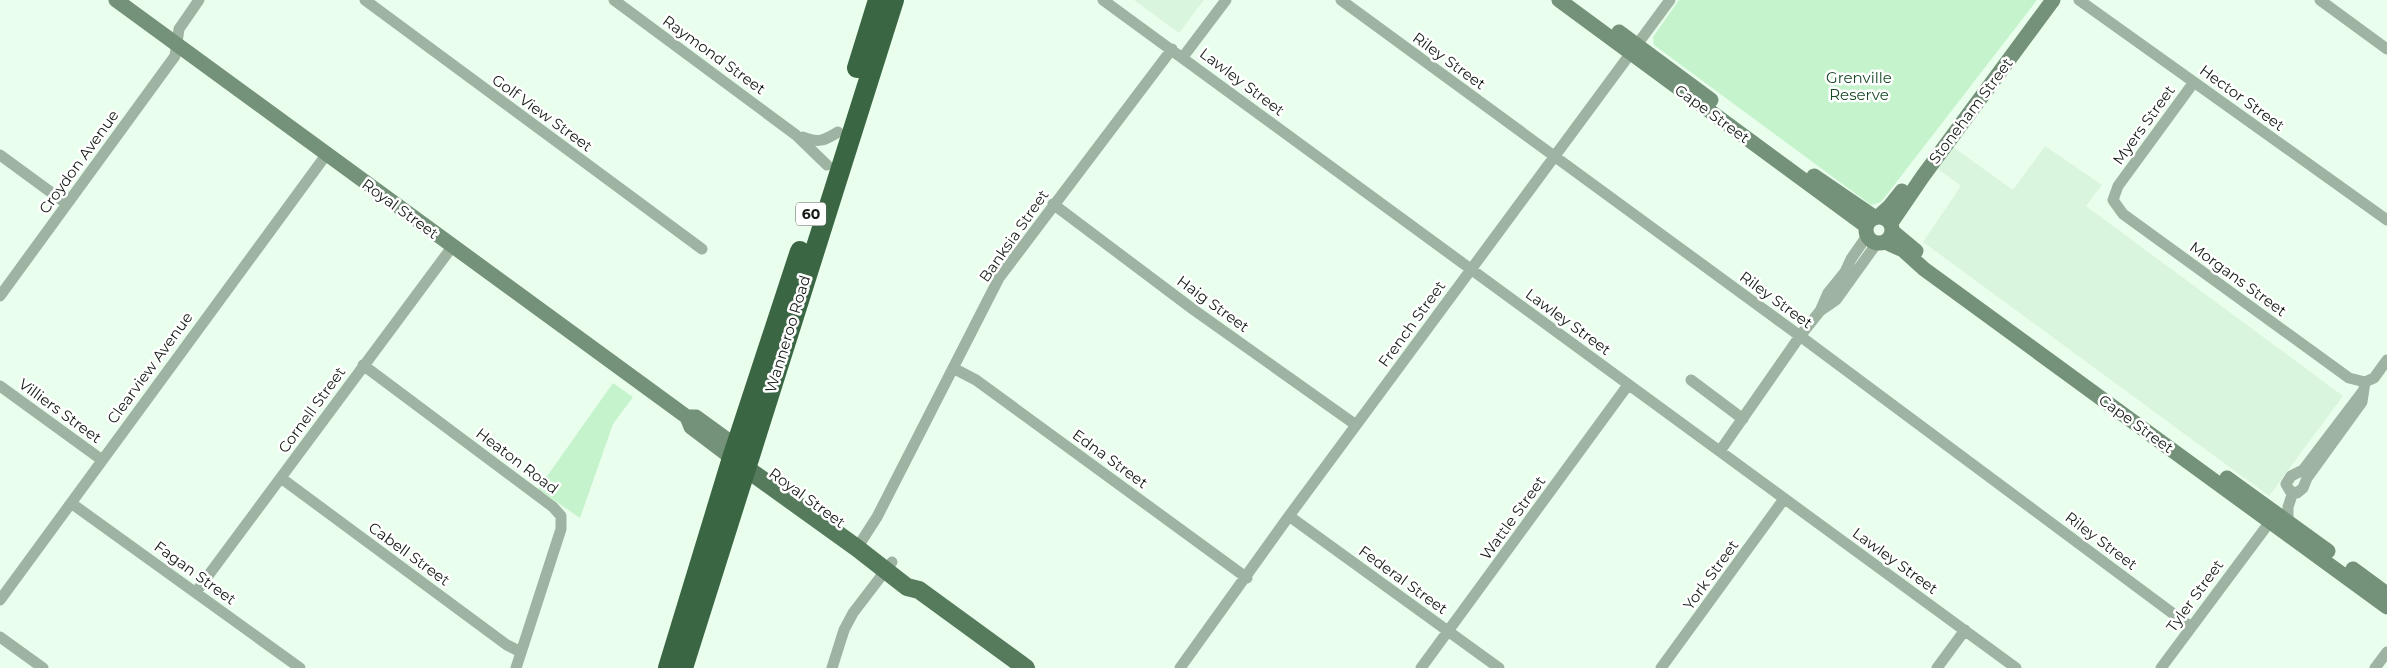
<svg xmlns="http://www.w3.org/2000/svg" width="2387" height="668" viewBox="0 0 2387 668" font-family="Montserrat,sans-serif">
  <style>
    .built { fill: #daf5de }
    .green { fill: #c4f3cc }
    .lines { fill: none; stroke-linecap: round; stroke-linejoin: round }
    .street { stroke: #9fb3a2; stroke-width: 11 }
    .secondary { stroke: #749279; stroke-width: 15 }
    .primary { stroke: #557a5c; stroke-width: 18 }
    .highway { stroke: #3a6643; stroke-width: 20 }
    .labels { text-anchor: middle; stroke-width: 5; stroke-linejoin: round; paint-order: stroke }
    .shield { fill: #fff; stroke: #5a5f5b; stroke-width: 1 }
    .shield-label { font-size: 14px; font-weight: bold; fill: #141b15 }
    .street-label { font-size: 15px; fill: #141b15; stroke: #fff }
    .park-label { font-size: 15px; fill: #154924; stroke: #fff }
  </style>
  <rect width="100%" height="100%" fill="#e9feec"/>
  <!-- built -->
  <path class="built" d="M1134 0H1204L1179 33Z
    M2045 146 2102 185 2086 206 2343 396 2269 496 1923 242 1961 186 1938 169 1953 147 2013 190Z"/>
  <!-- green -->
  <path class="green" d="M1679 0H2037L1881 202 1871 205 1654 45 1653 37Z
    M613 383 633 397 613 424 580 518 538 489Z"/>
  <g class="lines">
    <!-- street -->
    <path class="street" d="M365 0 702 249
      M614 0 796 135 827 165
      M1103 0 2016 668
      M1341 0 1800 336 2191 627
      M2079 0 2387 220
      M2320 0 2387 49
      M1183 57 1226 0
      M2194 82 2118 186 2113 200 2123 214 2349 378 2365 382
      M803 137C818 143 824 141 838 132
      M0 155 67 204
      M1053 204 1194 310 1356 425
      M0 296 175 56 179 29 199 0
      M1821 309 1828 293 1845 272 1851 259 1867 236
      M363 365 553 507 561 516V529L516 668
      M953 368 976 380 1247 578
      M1691 380 1743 419
      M2365 382 2374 378 2387 360
      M0 386 102 460
      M2363 391 2303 470 2291 476 2286 484 2290 491 2297 493 2303 488 2307 478 2362 402 2365 382
      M1720 451 1800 336 1820 311 1836 300 1877 243
      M281 478 507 645 521 652
      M71 503 300 668
      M1289 516 1499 668
      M2288 521V507L2293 492
      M857 548 877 517 999 278 1172 49
      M196 592 452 247
      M0 600 326 155
      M0 637 43 668
      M832 668 844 630 853 613 892 562
      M1180 668 1289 516 1670 0
      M1421 668 1628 385
      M1661 668 1784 499
      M1937 668 1965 630
      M2161 668 2275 515
      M2375 668 2387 652"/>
    <!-- secondary -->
    <path class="secondary" d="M116 0 687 417 691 427 732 458
      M1559 0 1866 226
      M1619 32 1711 100
      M1814 176 1874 217
      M1879 216 1890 206 1902 191
      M1866 230a13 13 0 1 1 26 0a13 13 0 1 1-26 0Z
      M1891 223 1923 176 2053 0
      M1892 231 1916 251
      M1885 242 1903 250 1924 269 2387 607
      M687 417H696L736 446
      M2227 478 2328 551
      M2353 569 2387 594"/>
    <!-- primary -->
    <path class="primary" d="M736 461 857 548 907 587 919 590 1026 668"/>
    <!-- highway -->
    <path class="highway" d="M857 68 878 0
      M668 668 732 458 800 251
      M683 668 894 0"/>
  </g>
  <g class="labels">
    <!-- shield labels -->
    <rect class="shield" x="796" y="202.5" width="30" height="23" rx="4"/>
    <g class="shield-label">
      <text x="811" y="219">60</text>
    </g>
    <!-- street labels -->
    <g class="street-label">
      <text transform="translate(714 55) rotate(36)" y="5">Raymond Street</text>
      <text transform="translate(1449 61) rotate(36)" y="5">Riley Street</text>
      <text transform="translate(1242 82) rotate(37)" y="5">Lawley Street</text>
      <text transform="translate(2242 98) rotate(36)" y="5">Hector Street</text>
      <text transform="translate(1971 111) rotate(-53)" y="5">Stoneham Street</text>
      <text transform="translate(542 113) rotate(36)" y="5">Golf View Street</text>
      <text transform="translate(1712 114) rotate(36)" y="5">Cape Street</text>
      <text transform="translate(2144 125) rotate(-54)" y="5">Myers Street</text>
      <text transform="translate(79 162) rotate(-54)" y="5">Croydon Avenue</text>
      <text transform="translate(400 209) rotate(36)" y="5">Royal Street</text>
      <text transform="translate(1014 236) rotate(-55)" y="5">Banksia Street</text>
      <text transform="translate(2238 279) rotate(36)" y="5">Morgans Street</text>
      <text transform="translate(1776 300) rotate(36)" y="5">Riley Street</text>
      <text transform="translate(1213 304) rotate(36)" y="5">Haig Street</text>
      <text transform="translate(1568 322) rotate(36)" y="5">Lawley Street</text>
      <text transform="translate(1412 324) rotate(-54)" y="5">French Street</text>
      <text transform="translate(788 334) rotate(-73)" y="5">Wanneroo Road</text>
      <text transform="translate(150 368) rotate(-54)" y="5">Clearview Avenue</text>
      <text transform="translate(312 410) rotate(-54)" y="5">Cornell Street</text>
      <text transform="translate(60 411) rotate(36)" y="5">Villiers Street</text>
      <text transform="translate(2136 424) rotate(36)" y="5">Cape Street</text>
      <text transform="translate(1110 459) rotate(36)" y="5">Edna Street</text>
      <text transform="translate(517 461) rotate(37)" y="5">Heaton Road</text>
      <text transform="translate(807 498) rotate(36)" y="5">Royal Street</text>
      <text transform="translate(1513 518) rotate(-54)" y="5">Wattle Street</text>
      <text transform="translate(2101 541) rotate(37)" y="5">Riley Street</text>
      <text transform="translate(409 554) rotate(36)" y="5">Cabell Street</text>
      <text transform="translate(1895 561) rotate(36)" y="5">Lawley Street</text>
      <text transform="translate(195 573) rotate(36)" y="5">Fagan Street</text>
      <text transform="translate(1711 575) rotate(-54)" y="5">York Street</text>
      <text transform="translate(1403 580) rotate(36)" y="5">Federal Street</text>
      <text transform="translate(2195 596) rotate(-54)" y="5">Tyler Street</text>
    </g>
    <!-- park labels -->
    <g class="park-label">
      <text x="1859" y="83">Grenville<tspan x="1859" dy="17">Reserve</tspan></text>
    </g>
  </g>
</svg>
